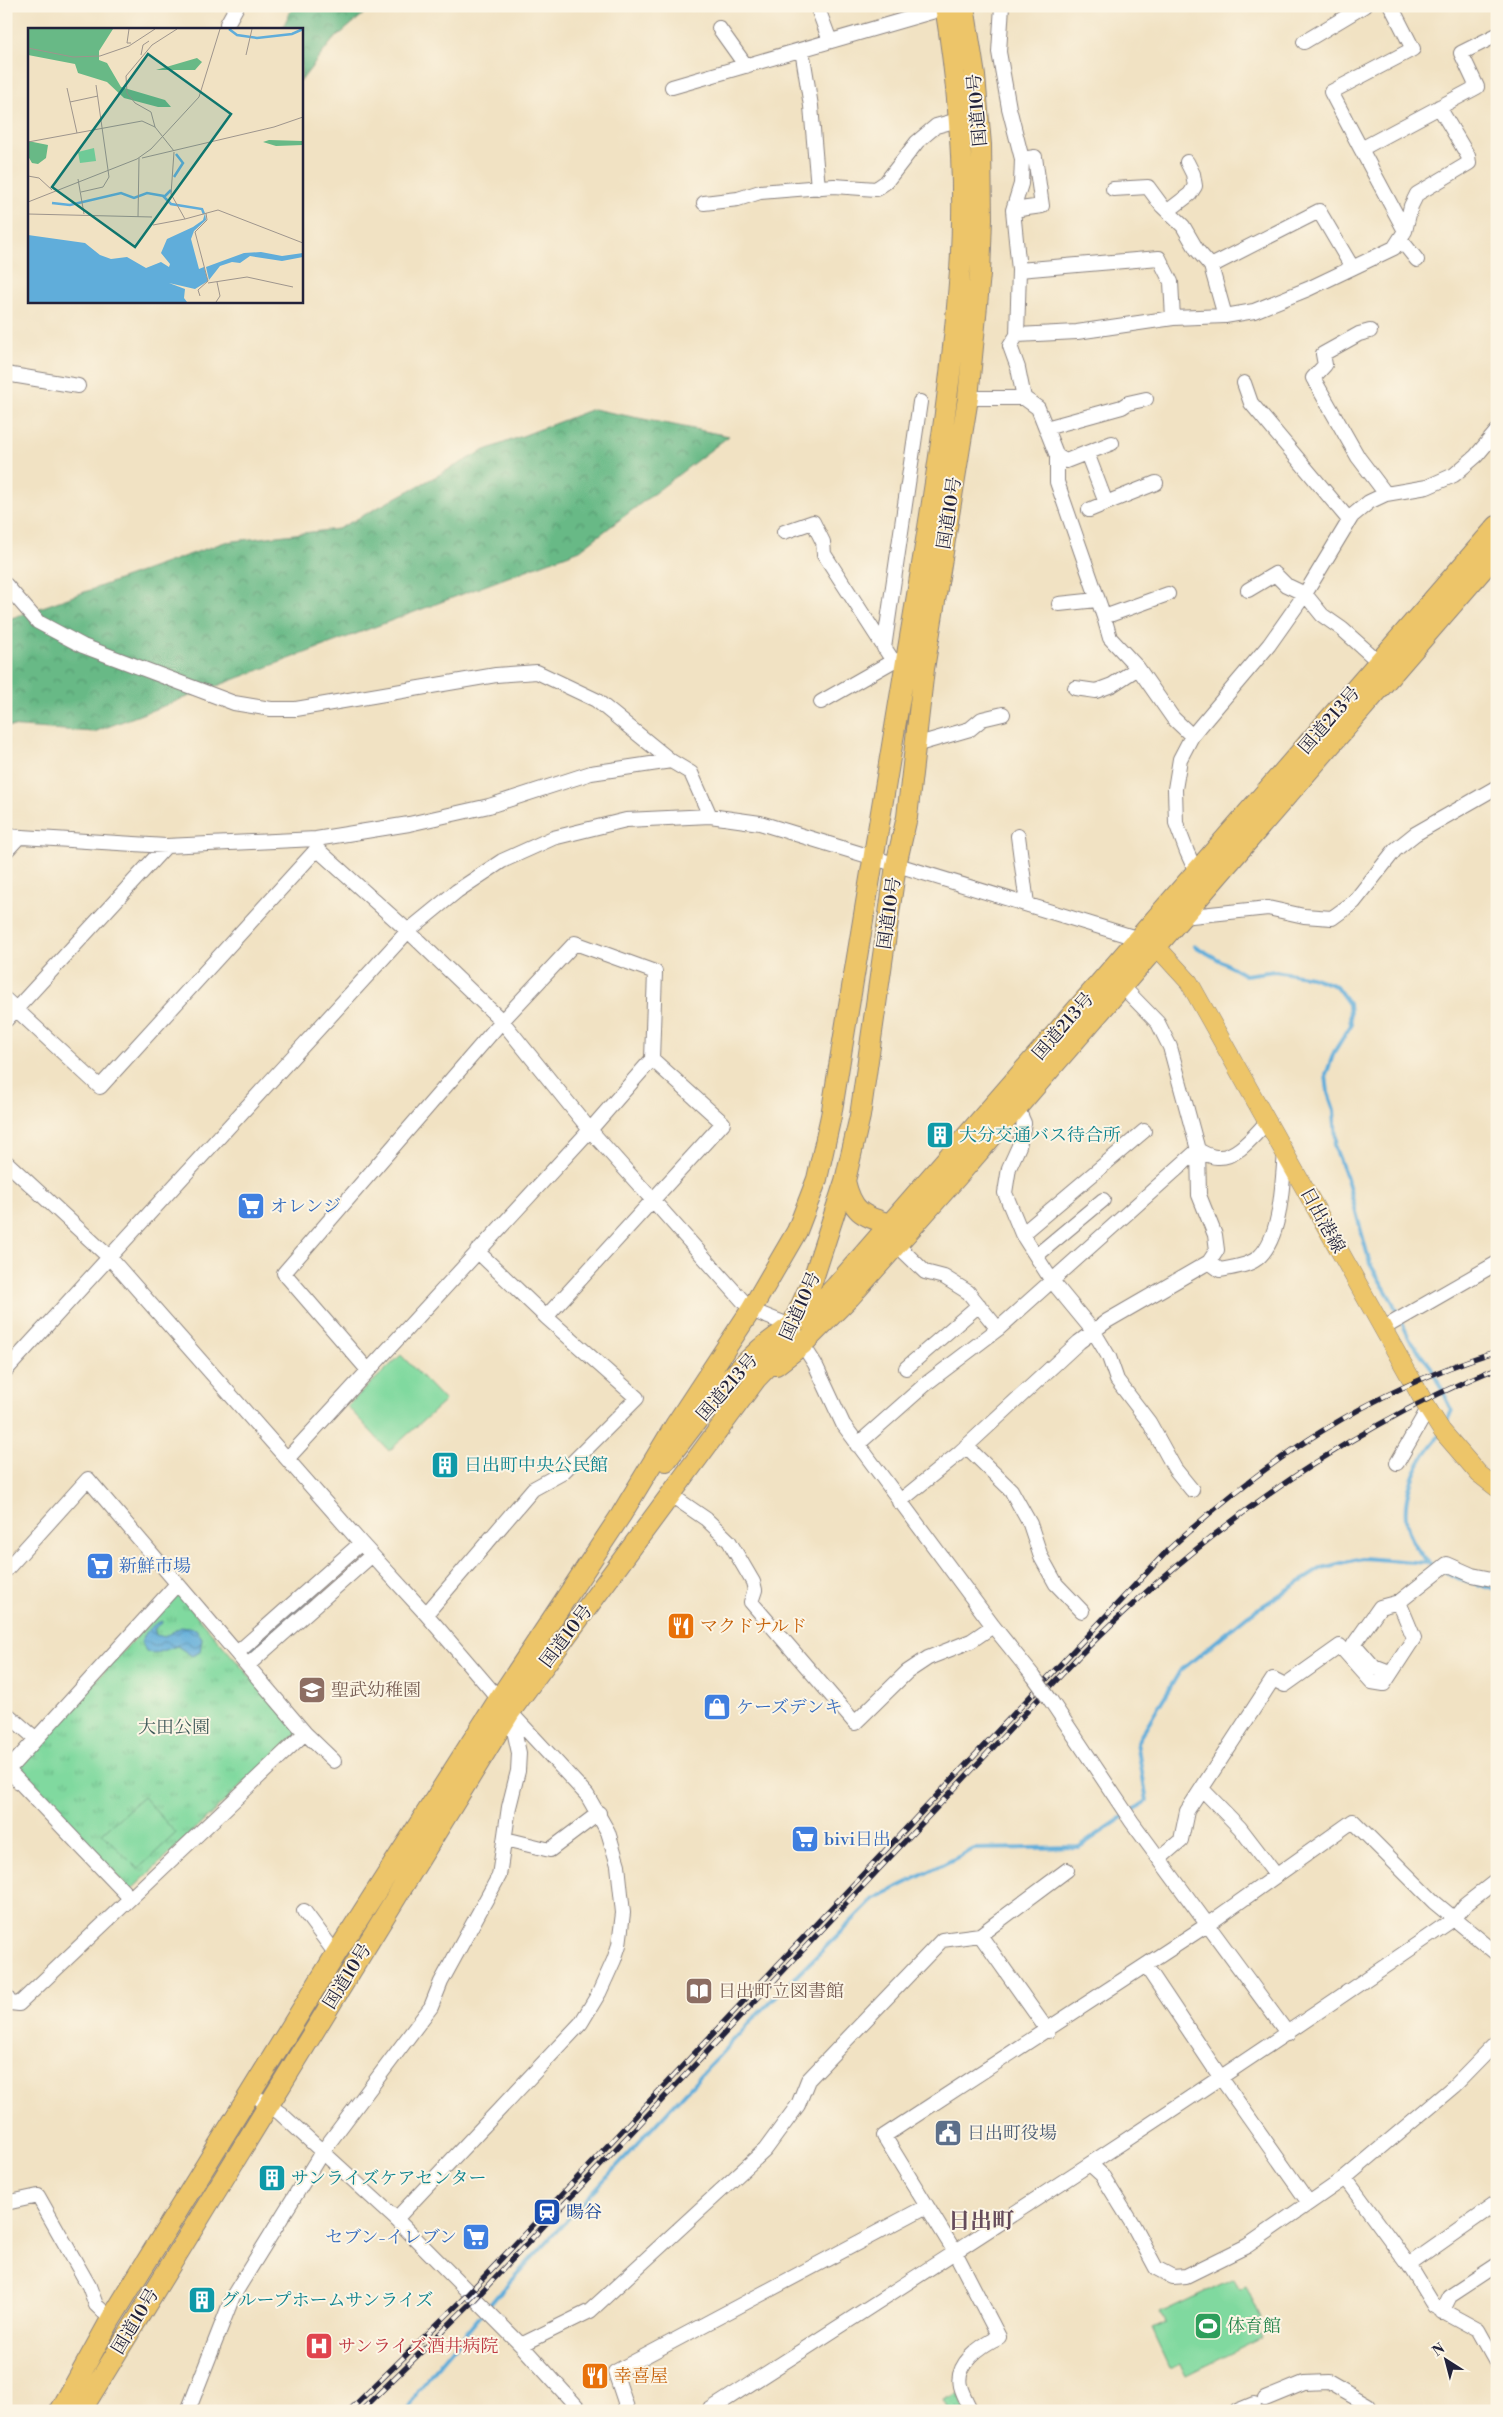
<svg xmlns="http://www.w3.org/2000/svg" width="1503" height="2417" viewBox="0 0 1503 2417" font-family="'Libre Bodoni','Noto Serif JP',serif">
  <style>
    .grass { fill: url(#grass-dots); stroke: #517e6d }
    .forest { fill: url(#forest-crowns); stroke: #456e60 }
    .park { fill: url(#park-tufts); stroke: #517e6d }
    .pitch { fill: #80d99f; stroke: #517e6d }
    .water { fill: url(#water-waves); stroke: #41688a }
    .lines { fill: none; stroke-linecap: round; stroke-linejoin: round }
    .stream { stroke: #60adda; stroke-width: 4 }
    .minor-casing { stroke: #8a827f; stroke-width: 16 }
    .major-casing { stroke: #8a827f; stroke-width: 19 }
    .highway-casing { stroke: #8a827f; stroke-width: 22 }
    .minor { stroke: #fff; stroke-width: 14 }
    .major { stroke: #edc569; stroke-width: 18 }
    .highway { stroke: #edc569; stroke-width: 20 }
    .rail-casing { stroke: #22223b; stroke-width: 5.5 }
    .rail { stroke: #fcf5e5; stroke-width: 4; stroke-dasharray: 11; stroke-linecap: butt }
    .minor-bridge-casing { stroke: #8a827f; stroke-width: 16; stroke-linecap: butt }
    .minor-bridge { stroke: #fff; stroke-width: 14 }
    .labels { text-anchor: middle; stroke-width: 4; stroke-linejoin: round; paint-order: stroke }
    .street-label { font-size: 18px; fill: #22223b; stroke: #fcf5e5 }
    .culture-label { font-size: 18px; fill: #0d838f; stroke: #fcf5e5; text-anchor: start }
    .shop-label { font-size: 18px; fill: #366cbe; stroke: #fcf5e5; text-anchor: start }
    .food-label { font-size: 18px; fill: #c56008; stroke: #fcf5e5; text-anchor: start }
    .education-label { font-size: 18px; fill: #785e54; stroke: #fcf5e5; text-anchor: start }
    .park-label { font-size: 18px; fill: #3e5959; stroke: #fcf5e5 }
    .service-label { font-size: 18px; fill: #4e5e75; stroke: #fcf5e5; text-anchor: start }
    .transit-label { font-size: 18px; fill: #164399; stroke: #fcf5e5; text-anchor: start }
    .leisure-label { font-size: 18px; fill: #27864d; stroke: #fcf5e5; text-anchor: start }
    .health-label { font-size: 18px; fill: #be3a42; stroke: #fcf5e5; text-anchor: start }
    .district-label { font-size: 22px; font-weight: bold; fill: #654b5b; stroke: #fcf5e5 }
    .inset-river { fill: none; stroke: #60adda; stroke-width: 2.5 }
    .inset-road { fill: none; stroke: #9e958d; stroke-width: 1 }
    .view { fill: #0f766e; fill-opacity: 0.15; stroke: #0f766e; stroke-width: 2.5 }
    .inset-edge { fill: none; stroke: #22223b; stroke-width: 2.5 }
  </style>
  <defs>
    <pattern id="grass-dots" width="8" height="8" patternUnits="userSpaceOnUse" patternTransform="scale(1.25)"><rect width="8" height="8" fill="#80d99f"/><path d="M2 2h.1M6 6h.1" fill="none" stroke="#6eba8a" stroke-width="1.8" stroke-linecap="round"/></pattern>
    <pattern id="forest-crowns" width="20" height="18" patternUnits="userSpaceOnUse" patternTransform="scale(1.25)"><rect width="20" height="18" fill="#68b986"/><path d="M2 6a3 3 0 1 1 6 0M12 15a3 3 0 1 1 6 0" fill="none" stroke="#55966f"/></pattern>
    <pattern id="park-tufts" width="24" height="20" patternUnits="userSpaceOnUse" patternTransform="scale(1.25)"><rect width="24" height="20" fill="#80d99f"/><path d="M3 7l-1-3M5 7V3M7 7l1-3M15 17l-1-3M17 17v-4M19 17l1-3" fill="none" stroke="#6eba8a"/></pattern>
    <pattern id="water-waves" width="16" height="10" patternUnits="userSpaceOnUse" patternTransform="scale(1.25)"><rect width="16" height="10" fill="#60adda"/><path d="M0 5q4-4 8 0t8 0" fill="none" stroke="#4f8cb2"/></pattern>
  </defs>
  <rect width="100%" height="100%" fill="#fcf5e5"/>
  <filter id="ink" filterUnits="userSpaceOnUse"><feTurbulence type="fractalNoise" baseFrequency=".02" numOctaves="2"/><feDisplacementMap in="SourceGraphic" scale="10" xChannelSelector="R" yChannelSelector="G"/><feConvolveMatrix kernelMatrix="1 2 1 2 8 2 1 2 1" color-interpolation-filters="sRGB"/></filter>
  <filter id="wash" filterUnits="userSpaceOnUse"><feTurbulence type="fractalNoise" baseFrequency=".0096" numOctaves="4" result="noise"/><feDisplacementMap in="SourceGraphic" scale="20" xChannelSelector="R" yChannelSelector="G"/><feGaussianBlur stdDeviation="1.12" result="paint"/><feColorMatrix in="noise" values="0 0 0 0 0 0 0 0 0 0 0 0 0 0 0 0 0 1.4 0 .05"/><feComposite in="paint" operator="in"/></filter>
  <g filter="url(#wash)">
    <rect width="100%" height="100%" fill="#f1e2c3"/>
    <!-- grass -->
    <path class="grass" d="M958 2393 965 2411H946L948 2410 943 2400Z"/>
    <!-- forest -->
    <path class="forest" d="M293 6H373L332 41 301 81V29H282Z
      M593 409 729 436 580 550 94 732 6 726V620L225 542 338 529 483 451Z"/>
    <!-- park -->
    <path class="park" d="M177 1593 298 1732 131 1890 14 1769Z"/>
    <!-- pitch -->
    <path class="pitch" d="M401 1355 445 1401 389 1451 347 1406Z
      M143 1797 176 1833 138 1869 102 1833Z
      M1234 2278 1239 2289 1246 2286 1261 2319 1255 2323 1262 2338 1186 2375 1180 2363 1170 2368 1152 2329 1165 2323 1160 2313Z"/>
    <!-- water -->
    <path class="water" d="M162 1621V1623L154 1629 156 1635 164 1637 181 1627 196 1629 202 1638 200 1652 192 1656 177 1646 154 1654 146 1651 141 1642C146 1631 151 1625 162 1621Z"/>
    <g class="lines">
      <!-- stream -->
      <path class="stream" d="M1195 946 1245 975 1275 971 1311 977 1336 986 1349 1004 1351 1025 1334 1052 1326 1075 1328 1093 1334 1110 1336 1140 1334 1145 1347 1179 1370 1264 1392 1301 1410 1340 1431 1367 1452 1410 1445 1426
        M1437 1568C1427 1563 1423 1557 1416 1547 1392 1511 1414 1463 1440 1435
        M1444 1571 1458 1578 1497 1590
        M250 1651 347 1565
        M408 2411 418 2390 503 2289 754 2018 874 1899 974 1849 1079 1847 1147 1801 1137 1742 1180 1671 1247 1616 1322 1568 1362 1558 1427 1563"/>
    </g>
  </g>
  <g filter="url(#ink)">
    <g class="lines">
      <!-- minor casing -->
      <g class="minor-casing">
        <path id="minor" d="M817 6 830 41
          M1002 6 999 52 1009 108 1022 159 1021 184 1013 210 1019 270 1017 335
          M227 24 237 6
          M719 28 746 66
          M1304 42 1364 6
          M802 50 811 106 818 188
          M672 87 952 6
          M1361 149 1331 92 1413 49 1391 6
          M1113 189 1148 187 1162 206 1183 226 1197 250 1211 266
          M704 203 738 199 760 192 834 186 876 189 886 182 917 142 936 126 958 120
          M1013 210 1042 206 1035 157 1022 159
          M1168 211 1190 194 1195 186 1193 174 1187 162
          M1405 231 1411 206 1417 194 1469 163 1468 156 1439 107
          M1401 240 1417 260
          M1019 270 1159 258 1171 282 1173 318
          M1225 316 1211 266 1319 211 1352 267
          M1370 331 1359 334 1323 354 1325 365 1313 378 1358 457 1386 494
          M6 374 78 386
          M1244 383 1251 403 1349 520
          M968 398H1024L1018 368 1010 346 1017 335 1077 332 1173 318 1225 316 1254 311 1308 289 1394 248 1405 231 1361 149 1477 87 1461 53 1497 35
          M1024 398 1038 408 1057 456V482L1104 617 1168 594
          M1046 428 1122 407 1128 403 1146 399
          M1087 453 1106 503 1156 483
          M1057 456 1066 461 1112 443
          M1089 510 1106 503
          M784 532 813 522 823 542 824 554 893 661
          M6 585 38 622 83 646 234 703 271 709H296L496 675 537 672 596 700 671 761 691 773 710 816
          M1248 590 1275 574 1286 585 1305 594 1322 615 1342 629 1379 662
          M1059 604 1097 600
          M1104 617 1110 638 1138 668 1173 718 1192 736
          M884 648 920 402
          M1075 688 1096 691 1112 685 1138 668
          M821 702 893 661 900 660
          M915 745 970 729 982 719 1003 714
          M6 836 166 846 316 839 409 824 489 806 591 773 671 761
          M1018 836 1027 904
          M317 849 408 931 502 1021 590 1130 751 1310 791 1326 815 1364 843 1424 993 1626 1034 1677
          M6 851 18 838
          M1202 878 1196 872 1187 852 1176 823 1175 789 1180 759 1192 736 1269 645 1305 594 1352 516 1369 502 1386 494 1427 487 1454 475 1476 456 1497 431
          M1182 917 1268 908 1304 916 1332 918 1354 902 1395 850 1415 834 1497 787
          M6 1000 100 1087 317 849 316 840
          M6 1020 166 846
          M1017 1107 1024 1123 1019 1146 1009 1168 1005 1193 1022 1234 1052 1281 1094 1332 1109 1357 1117 1380 1149 1422 1175 1469 1192 1490
          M6 1162 110 1258 361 1543 426 1614 510 1712 587 1795 608 1832 618 1865 623 1913 619 1945 614 1960 599 1993 581 2023 396 2219
          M1022 1234 1144 1131
          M896 1244 925 1272 944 1277 968 1292 998 1329 1198 1150 1170 1047 1158 1023 1122 986
          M1036 1256 1103 1200
          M1209 1262 1220 1270C1233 1267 1250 1266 1260 1256 1282 1234 1282 1182 1285 1153
          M546 1317 723 1123 652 1059
          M1382 1329 1497 1263
          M906 1368 979 1305
          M6 1370 408 931 457 891 502 861 553 838 626 820 710 816 760 823 1146 941
          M857 1445 927 1383 998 1329
          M966 1446 1011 1490 1030 1524 1041 1557 1056 1584 1082 1611
          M287 1459 590 1130 652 1059 655 972 575 943 502 1021 284 1273 367 1369
          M1397 1463 1428 1409
          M671 1495 706 1519 729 1541 753 1582 755 1590 751 1602 855 1723 907 1672 928 1658 971 1641 993 1626
          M899 1502 958 1454 1079 1342 1107 1321 1209 1262 1217 1250 1215 1235 1199 1195 1198 1150C1204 1153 1210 1157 1217 1157 1237 1159 1255 1134 1268 1121
          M6 1570 88 1479 305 1733 334 1761
          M426 1614 533 1489 562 1473 637 1398 546 1317 477 1251
          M237 1653 361 1543
          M248 1665 372 1555
          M1387 1672 1374 1667 1354 1644 1380 1607 1399 1602
          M1049 1698 1132 1822 1288 2034
          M6 1713 35 1738
          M8 1770 130 1898
          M6 1772 177 1584
          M1202 1789 1240 1828 1276 1875
          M505 1839 550 1850 599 1813
          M1159 1859 1181 1840 1187 1811 1273 1679 1285 1685 1340 1646 1372 1682 1384 1684 1414 1638 1399 1602 1447 1564 1472 1575 1497 1580
          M304 1911 336 1954
          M980 1935 1067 1870
          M1146 1966 1221 2078 1309 2203
          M6 1996 10 2003 19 2004 305 1733
          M261 2100 280 2113 396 2219 521 2345 581 2411
          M1090 2164 1102 2175 1133 2225 1156 2268 1173 2277 1186 2276 1247 2246 1345 2178 1454 2086 1497 2042
          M1345 2178 1409 2265 1434 2306 1478 2330 1497 2364
          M6 2203 38 2196 89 2286 96 2305 111 2319
          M1409 2265 1497 2203
          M1442 2312 1450 2296 1497 2265
          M521 2345 590 2311 765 2150 798 2105 808 2080 942 1940 980 1935 1048 2031
          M1265 2399 1304 2383 1328 2382 1368 2405 1372 2411
          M188 2411 233 2296 322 2152 431 2007 441 1982 499 1876 509 1807 518 1771 519 1753 510 1712
          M628 2411 615 2372 927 2206
          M708 2411C959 2250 1210 2088 1455 1918L1465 1905 1497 1880
          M971 2411C967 2403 962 2394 960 2386 955 2364 981 2345 999 2337L955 2252 884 2136 1207 1925 1353 1821 1434 1902 1497 1954
          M1237 2411 1254 2404"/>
      </g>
      <!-- major casing -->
      <g class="major-casing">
        <path id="major" d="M1156 946 1189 982 1428 1409 1442 1431 1479 1474 1497 1488"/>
      </g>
      <!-- highway casing -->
      <g class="highway-casing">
        <path id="highway" d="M845 1181C852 1211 862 1217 891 1224
          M776 1365 803 1344 850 1297 957 1177 1497 553
          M666 1461 728 1380 743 1365 761 1348 815 1308 836 1286 1497 526
          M60 2411 111 2319 336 1954 499 1699 621 1515 676 1424 751 1310 797 1231 817 1179 831 1116C856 960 882 804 908 649 929 523 951 397 960 270 966 183 959 92 945 6
          M81 2411 510 1712 756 1379 778 1356 813 1279 845 1181 860 1116 896 865 907 817 924 669 968 398 980 274 982 219 981 145 975 76 964 6"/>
      </g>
      <!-- minor -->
      <use href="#minor" class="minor"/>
      <!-- major -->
      <use href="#major" class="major"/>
      <!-- highway -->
      <use href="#highway" class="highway"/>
      <!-- rail casing -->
      <g class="rail-casing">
        <path id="rail" d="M349 2411 469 2293 1168 1550C1267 1459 1367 1392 1497 1351
          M361 2411 475 2299 1077 1658C1198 1536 1337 1433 1497 1368"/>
      </g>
      <!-- rail -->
      <use href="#rail" class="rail"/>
      <!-- minor-bridge casing -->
      <g class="minor-bridge-casing">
        <path id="minor-bridge" d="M1034 1677 1049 1698"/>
      </g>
      <!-- minor-bridge -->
      <use href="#minor-bridge" class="minor-bridge"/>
    </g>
  </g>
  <!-- icons -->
  <defs>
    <g id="building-square" transform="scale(1.4375)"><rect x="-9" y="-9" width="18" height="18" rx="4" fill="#0f9aa8" stroke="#fcf5e5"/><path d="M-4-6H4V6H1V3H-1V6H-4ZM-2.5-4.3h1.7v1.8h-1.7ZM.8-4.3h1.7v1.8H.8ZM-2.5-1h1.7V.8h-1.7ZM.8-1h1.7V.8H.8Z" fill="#fff"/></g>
    <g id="supermarket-square" transform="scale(1.4375)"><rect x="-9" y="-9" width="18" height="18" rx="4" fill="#3f7fe0" stroke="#fcf5e5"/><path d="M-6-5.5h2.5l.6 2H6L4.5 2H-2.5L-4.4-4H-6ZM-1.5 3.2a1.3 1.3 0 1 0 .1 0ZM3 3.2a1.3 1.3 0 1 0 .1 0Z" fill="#fff"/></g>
    <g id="restaurant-square" transform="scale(1.4375)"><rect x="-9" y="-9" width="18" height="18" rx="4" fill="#e8710a" stroke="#fcf5e5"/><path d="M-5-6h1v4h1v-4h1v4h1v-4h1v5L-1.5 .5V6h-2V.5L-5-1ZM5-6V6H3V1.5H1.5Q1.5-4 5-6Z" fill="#fff"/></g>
    <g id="school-square" transform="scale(1.4375)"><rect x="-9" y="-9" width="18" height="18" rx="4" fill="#8d6e63" stroke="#fcf5e5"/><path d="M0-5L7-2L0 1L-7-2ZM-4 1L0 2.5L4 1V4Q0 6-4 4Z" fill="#fff"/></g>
    <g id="shop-square" transform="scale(1.4375)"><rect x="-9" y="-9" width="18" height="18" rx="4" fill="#3f7fe0" stroke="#fcf5e5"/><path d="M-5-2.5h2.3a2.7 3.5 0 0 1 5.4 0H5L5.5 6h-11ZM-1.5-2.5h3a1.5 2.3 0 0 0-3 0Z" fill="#fff"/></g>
    <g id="library-square" transform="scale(1.4375)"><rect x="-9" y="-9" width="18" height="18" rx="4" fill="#8d6e63" stroke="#fcf5e5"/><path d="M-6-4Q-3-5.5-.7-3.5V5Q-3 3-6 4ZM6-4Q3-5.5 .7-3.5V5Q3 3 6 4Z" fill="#fff"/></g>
    <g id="civic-square" transform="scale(1.4375)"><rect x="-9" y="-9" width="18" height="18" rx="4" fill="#5c6f8a" stroke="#fcf5e5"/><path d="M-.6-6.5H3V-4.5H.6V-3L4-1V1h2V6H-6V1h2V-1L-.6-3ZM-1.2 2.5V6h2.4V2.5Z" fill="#fff"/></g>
    <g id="station-square" transform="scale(1.4375)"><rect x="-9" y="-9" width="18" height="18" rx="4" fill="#1a4fb4" stroke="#fcf5e5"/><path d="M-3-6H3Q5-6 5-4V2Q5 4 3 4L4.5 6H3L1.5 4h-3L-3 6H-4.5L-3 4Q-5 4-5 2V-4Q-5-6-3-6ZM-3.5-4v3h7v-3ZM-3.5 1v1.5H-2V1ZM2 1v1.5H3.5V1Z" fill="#fff"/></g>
    <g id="stadium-square" transform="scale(1.4375)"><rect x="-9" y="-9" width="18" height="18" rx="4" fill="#2e9e5b" stroke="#fcf5e5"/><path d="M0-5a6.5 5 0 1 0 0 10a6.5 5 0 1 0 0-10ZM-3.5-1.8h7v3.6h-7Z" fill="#fff"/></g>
    <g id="hospital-square" transform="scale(1.4375)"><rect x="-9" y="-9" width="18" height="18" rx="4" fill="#e0444e" stroke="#fcf5e5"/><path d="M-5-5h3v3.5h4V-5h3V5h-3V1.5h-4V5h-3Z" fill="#fff"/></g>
  </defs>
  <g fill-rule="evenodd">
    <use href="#building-square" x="940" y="1135"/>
    <use href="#supermarket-square" x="251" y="1206"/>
    <use href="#building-square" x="445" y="1465"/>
    <use href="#supermarket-square" x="100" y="1566"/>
    <use href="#restaurant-square" x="681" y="1626"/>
    <use href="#school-square" x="312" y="1690"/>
    <use href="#shop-square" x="717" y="1707"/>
    <use href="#supermarket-square" x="805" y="1839"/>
    <use href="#library-square" x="699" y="1991"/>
    <use href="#civic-square" x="948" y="2133"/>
    <use href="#building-square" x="272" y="2178"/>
    <use href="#station-square" x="547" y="2212"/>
    <use href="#supermarket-square" x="476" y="2237"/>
    <use href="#building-square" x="202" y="2300"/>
    <use href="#stadium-square" x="1208" y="2326"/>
    <use href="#hospital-square" x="319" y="2346"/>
    <use href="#restaurant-square" x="595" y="2376"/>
  </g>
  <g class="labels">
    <!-- street labels -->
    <g class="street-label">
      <text transform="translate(977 110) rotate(-95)" y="6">国道10号</text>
      <text transform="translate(949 513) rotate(-81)" y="6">国道10号</text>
      <text transform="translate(1329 720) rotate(-49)" y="6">国道213号</text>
      <text transform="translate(889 913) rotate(-82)" y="6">国道10号</text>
      <text transform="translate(1063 1026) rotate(-49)" y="6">国道213号</text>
      <text transform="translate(1323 1220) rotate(61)" y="6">日出港線</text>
      <text transform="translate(800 1306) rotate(-66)" y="6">国道10号</text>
      <text transform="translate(727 1387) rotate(-49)" y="6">国道213号</text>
      <text transform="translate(566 1636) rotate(-53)" y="6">国道10号</text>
      <text transform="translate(347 1976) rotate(-58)" y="6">国道10号</text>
      <text transform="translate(135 2321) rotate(-59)" y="6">国道10号</text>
    </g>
    <!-- culture labels -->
    <g class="culture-label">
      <text x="959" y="1141">大分交通バス待合所</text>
      <text x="464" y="1471">日出町中央公民館</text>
      <text x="291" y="2184">サンライズケアセンター</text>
      <text x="221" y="2306">グループホームサンライズ</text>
    </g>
    <!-- shop labels -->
    <g class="shop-label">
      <text x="270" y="1212">オレンジ</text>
      <text x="119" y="1572">新鮮市場</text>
      <text x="736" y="1713">ケーズデンキ</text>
      <text x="824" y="1845">bivi日出</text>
      <text x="457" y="2243" text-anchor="end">セブン-イレブン</text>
    </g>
    <!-- food labels -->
    <g class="food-label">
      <text x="700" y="1632">マクドナルド</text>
      <text x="614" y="2382">幸喜屋</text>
    </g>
    <!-- education labels -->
    <g class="education-label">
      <text x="331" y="1696">聖武幼稚園</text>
      <text x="718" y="1997">日出町立図書館</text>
    </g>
    <!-- park labels -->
    <g class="park-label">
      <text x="174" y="1733">大田公園</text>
    </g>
    <!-- service labels -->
    <g class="service-label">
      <text x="967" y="2139">日出町役場</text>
    </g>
    <!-- transit labels -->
    <g class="transit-label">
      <text x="566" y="2218">暘谷</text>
    </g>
    <!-- leisure labels -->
    <g class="leisure-label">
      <text x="1227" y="2332">体育館</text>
    </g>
    <!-- health labels -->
    <g class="health-label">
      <text x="338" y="2352">サンライズ酒井病院</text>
    </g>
    <!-- district labels -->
    <g class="district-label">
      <text x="981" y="2228">日出町</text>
    </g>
  </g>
  <!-- overview -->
  <g transform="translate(28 28)">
    <rect width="275" height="275" fill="#f1e2c3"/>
    <path d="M0 1H85L71 23V32L79 35 93 59 137 72 143 79H130L96 70 79 54 50 45 47 36 0 27ZM169 30 174 34 167 42H128ZM241 112 275 113V117L248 118 235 114ZM0 113 20 117 18 130 10 136 4 135 0 128Z" fill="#68b986"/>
    <path d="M66 120 68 133 52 135 50 124Z" fill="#80d99f"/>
    <path d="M177 185 178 192 166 203 163 211 171 241 176 239 180 253 167 261 141 255 157 261 156 270 159 274H0V207L57 215 72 227 83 231 99 229 118 240 133 234 141 239 142 236 133 225 139 211 165 199 175 192ZM233 224 254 228 275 225V229L254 233 222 228 212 235 204 234 192 238 181 252 178 239 216 225Z" fill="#60adda"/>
    <path class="inset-river" d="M201 1 209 7 229 10 264 6 275 1M146 149 155 135 148 126M143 162 136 169 143 176 174 181 176 186M24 175 42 177 93 165 106 170 119 165 136 168"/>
    <path class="inset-road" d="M101 1 99 15H103M0 20 45 29 72 28 101 18 127 1M113 27 115 17 121 13M218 27 224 1M39 60 49 105M42 74 70 68M127 99 123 84 107 75 99 65 98 48 124 17 149 1M0 114 114 93 127 99 146 123M146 124 143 166 157 191 190 182 275 215M114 130 246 99 275 89M0 148 11 150 24 162M50 151 56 186M53 164 75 159 81 149 68 57M0 174 109 131 123 121 171 69 192 1M0 186 124 189M110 189 111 130M125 197 157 191M180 255 219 249 265 259M172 268 170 262 180 253 167 204 179 192 178 185M188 274 192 268 189 254"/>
    <path class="view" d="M120 26 203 86 107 219 24 159Z"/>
    <rect width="275" height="275" class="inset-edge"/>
  </g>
  <!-- margin -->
  <rect width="1503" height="2417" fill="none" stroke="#fcf5e5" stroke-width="25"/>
  <!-- north arrow -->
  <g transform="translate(1446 2360) rotate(324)" stroke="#fcf5e5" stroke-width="4" paint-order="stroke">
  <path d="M0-4L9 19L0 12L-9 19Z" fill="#22223b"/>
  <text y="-8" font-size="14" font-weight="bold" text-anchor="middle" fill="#22223b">N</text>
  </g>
</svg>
